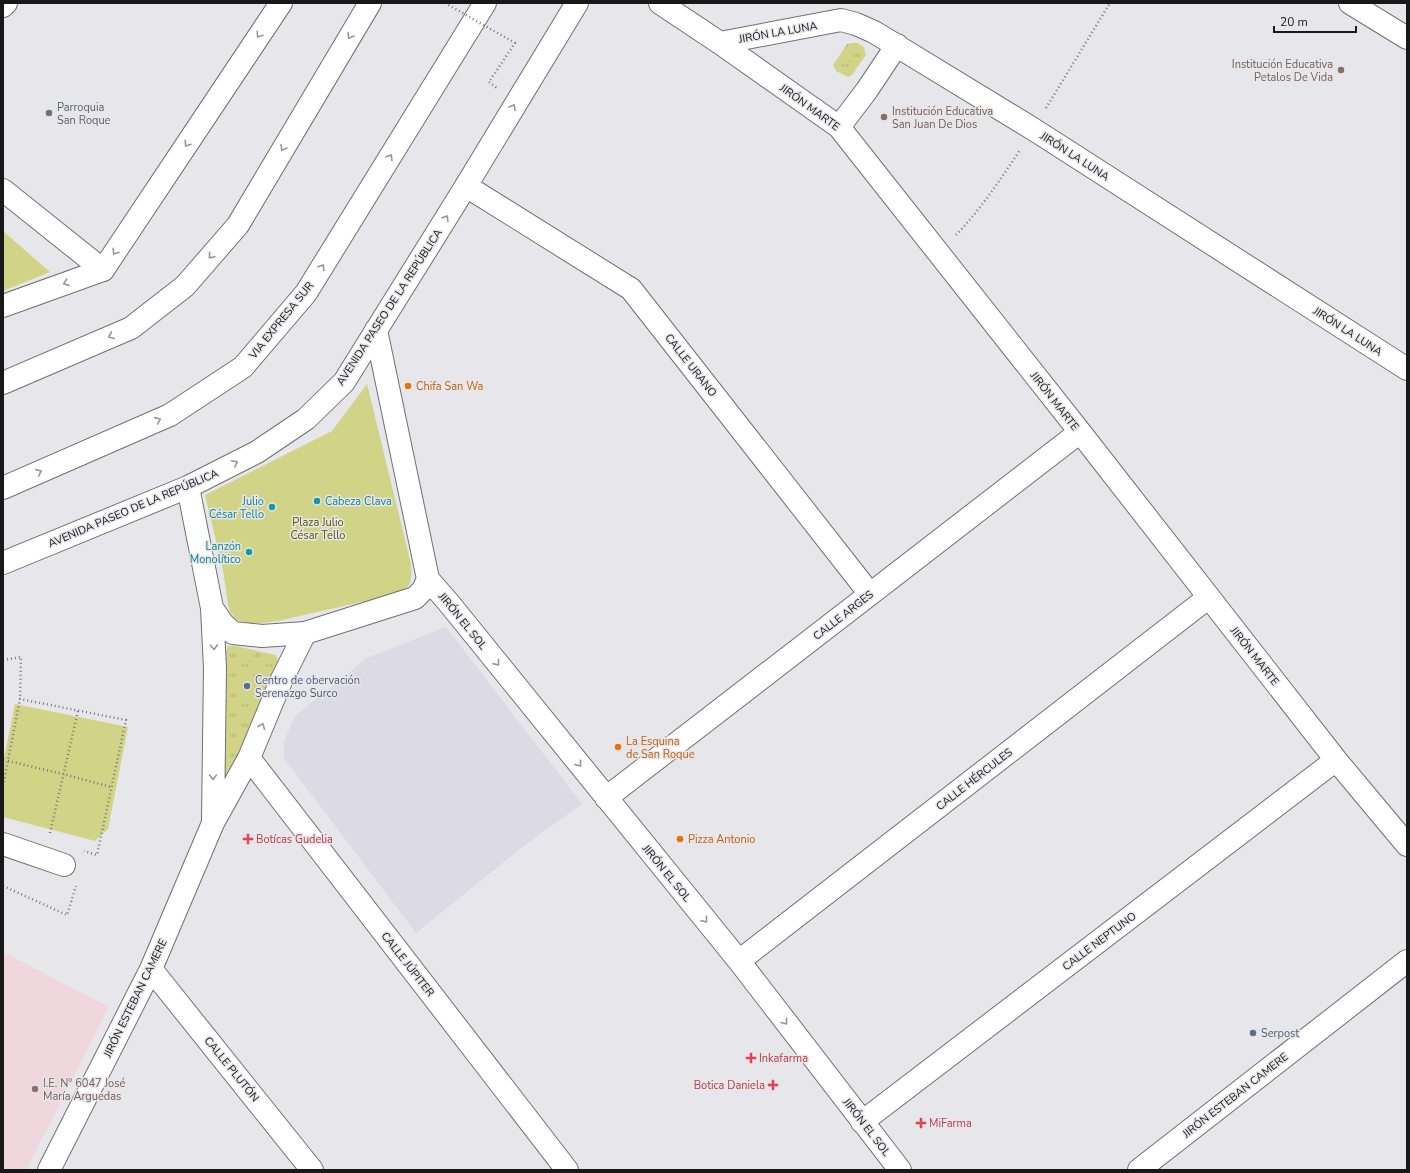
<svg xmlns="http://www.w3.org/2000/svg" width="1410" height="1173" viewBox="0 0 1410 1173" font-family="'Nunito Sans',sans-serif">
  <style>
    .built { fill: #dbdae5 }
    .education { fill: #f0d6dd }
    .grass { fill: url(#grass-tufts) }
    .park { fill: #d1d486 }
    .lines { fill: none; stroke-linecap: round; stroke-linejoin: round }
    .minor-casing { stroke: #707073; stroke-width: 24 }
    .tertiary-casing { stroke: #707073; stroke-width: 24 }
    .primary-casing { stroke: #707073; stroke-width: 24 }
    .trunk-casing { stroke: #707073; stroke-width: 24 }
    .path { stroke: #78787a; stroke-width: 2.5; stroke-dasharray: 1 3; stroke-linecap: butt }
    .minor { stroke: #fff; stroke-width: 22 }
    .tertiary { stroke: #fff; stroke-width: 22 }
    .primary { stroke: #fff; stroke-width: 22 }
    .trunk { stroke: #fff; stroke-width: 22 }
    .path-bridge { stroke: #78787a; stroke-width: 2.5; stroke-dasharray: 1 3; stroke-linecap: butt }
    .oneway { stroke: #979798 }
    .education-dot { fill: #8d6e63; stroke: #e7e7eb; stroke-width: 1.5 }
    .worship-dot { fill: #6b7280; stroke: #e7e7eb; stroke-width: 1.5 }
    .food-dot { fill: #e8710a; stroke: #e7e7eb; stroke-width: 1.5 }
    .culture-dot { fill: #0f9aa8; stroke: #e7e7eb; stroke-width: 1.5 }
    .service-dot { fill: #5c6f8a; stroke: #e7e7eb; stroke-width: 1.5 }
    .health-dot { fill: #e0444e; stroke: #e7e7eb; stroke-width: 1.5 }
    .labels { text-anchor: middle; stroke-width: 3; stroke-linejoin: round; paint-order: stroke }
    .street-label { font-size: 11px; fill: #181819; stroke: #e7e7eb }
    .education-label { font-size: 11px; fill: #785e54; stroke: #e7e7eb; text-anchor: start }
    .worship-label { font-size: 11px; fill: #5b616d; stroke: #e7e7eb; text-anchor: start }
    .food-label { font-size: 11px; fill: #c56008; stroke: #e7e7eb; text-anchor: start }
    .culture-label { font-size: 11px; fill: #0d838f; stroke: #e7e7eb; text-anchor: end }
    .park-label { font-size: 11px; fill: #550; stroke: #e7e7eb }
    .service-label { font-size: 11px; fill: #4e5e75; stroke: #e7e7eb; text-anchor: start }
    .health-label { font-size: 11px; fill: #be3a42; stroke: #e7e7eb; text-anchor: start }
  </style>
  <defs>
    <pattern id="grass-tufts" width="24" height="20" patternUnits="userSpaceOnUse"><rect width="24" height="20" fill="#d1d486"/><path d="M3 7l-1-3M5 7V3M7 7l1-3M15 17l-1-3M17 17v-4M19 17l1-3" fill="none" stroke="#b3b573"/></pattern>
  </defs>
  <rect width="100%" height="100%" fill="#e7e7eb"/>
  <!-- built -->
  <path class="built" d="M446 627 582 804 525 845 416 933 284 758V741L295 716 367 658Z"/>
  <!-- education -->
  <path class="education" d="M3 952 109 1007 26 1170H3Z"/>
  <!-- grass -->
  <path class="grass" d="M852 43H857L864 47 866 55 852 75 848 77 836 71 833 65 847 44Z
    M228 646H235L276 655 278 661 230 774 225 777 220 776 225 653Z"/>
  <!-- park -->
  <path class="park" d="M3 231 50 272 3 291Z
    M367 384 411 564C412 577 412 586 401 593L278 621 262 623H249L237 620 230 612 228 604 223 570 205 495 332 431Z
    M15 704 128 727 108 829 95 841 3 817V763Z"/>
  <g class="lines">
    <!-- minor casing -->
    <g class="minor-casing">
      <path id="minor" d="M660 3 720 43 839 127 1080 432 1336 760 1407 845
        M3 6 6 3
        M720 43 841 20 856 24 874 32 1033 129 1407 369
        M839 127 867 90 897 45
        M466 186 631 289 870 594
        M3 190 103 270
        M188 487 212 608 223 624 233 633 262 636 305 633 415 598 423 590 428 579 376 330
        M428 579 448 602 739 961 900 1170
        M212 608 215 668 213 821
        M249 758 567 1170
        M606 798 1080 432
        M3 844 64 865
        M739 961 1209 597
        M151 969 312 1170
        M862 1122 1336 760
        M49 1170 151 969 213 823 249 758 281 681 305 633
        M1139 1170 1407 961"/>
    </g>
    <!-- tertiary casing -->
    <g class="tertiary-casing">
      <path id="tertiary" d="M1350 3 1407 38"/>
    </g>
    <!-- primary casing -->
    <g class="primary-casing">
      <path id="primary" d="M3 306 103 270 281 3
        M3 563 188 487 257 452 306 419 344 382 466 186 577 3"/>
    </g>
    <!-- trunk casing -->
    <g class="trunk-casing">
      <path id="trunk" d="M3 383 131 328 185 286 238 225 370 3
        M3 488 170 415 243 367 306 293 485 3"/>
    </g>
    <!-- path -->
    <path class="path" d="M489 82 497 88
      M1046 108 1110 3
      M956 235C981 209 1000 180 1020 150
      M3 660 21 657 20 699
      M8 761 63 774 111 787
      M3 786 20 699 126 720 97 855 84 851
      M50 833 78 711
      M3 886 67 915 76 886"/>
    <!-- minor -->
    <use href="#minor" class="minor"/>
    <!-- tertiary -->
    <use href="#tertiary" class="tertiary"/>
    <!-- primary -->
    <use href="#primary" class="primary"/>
    <!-- trunk -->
    <use href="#trunk" class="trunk"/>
    <!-- path-bridge -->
    <path class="path-bridge" d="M445 3 515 43 489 82"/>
  </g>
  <!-- one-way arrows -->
  <defs><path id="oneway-chevron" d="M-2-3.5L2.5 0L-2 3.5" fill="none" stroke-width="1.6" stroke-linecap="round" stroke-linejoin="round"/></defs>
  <g class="oneway">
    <use href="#oneway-chevron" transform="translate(259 35) rotate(124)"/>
    <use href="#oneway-chevron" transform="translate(350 36) rotate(121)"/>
    <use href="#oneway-chevron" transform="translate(513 107) rotate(-59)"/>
    <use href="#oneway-chevron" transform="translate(187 144) rotate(124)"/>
    <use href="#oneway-chevron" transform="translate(283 148) rotate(121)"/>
    <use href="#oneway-chevron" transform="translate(390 157) rotate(-58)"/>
    <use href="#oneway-chevron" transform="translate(446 218) rotate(-58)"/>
    <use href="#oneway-chevron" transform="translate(115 252) rotate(124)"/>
    <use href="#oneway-chevron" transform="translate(211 256) rotate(131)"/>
    <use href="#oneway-chevron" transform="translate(322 267) rotate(-58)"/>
    <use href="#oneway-chevron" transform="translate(66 283) rotate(160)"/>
    <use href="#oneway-chevron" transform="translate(111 336) rotate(157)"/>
    <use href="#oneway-chevron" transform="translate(158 420) rotate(-24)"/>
    <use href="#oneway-chevron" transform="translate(235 463) rotate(-27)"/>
    <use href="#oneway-chevron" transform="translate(39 472) rotate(-24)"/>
    <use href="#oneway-chevron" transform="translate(214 647) rotate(87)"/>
    <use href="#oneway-chevron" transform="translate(497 663) rotate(51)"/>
    <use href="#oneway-chevron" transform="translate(262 726) rotate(-68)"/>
    <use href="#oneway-chevron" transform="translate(579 764) rotate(51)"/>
    <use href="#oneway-chevron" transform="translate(213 777) rotate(90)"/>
    <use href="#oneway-chevron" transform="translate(705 920) rotate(51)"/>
    <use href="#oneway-chevron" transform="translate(785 1022) rotate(52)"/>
  </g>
  <!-- markers -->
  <g class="education-dot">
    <circle cx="1341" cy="70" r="4"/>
    <circle cx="884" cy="117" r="4"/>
    <circle cx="35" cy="1089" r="4"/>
  </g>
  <circle class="worship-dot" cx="49" cy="113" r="4"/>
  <g class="food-dot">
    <circle cx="408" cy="386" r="4"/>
    <circle cx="618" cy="747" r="4"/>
    <circle cx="680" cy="839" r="4"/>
  </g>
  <g class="culture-dot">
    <circle cx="317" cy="501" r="4"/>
    <circle cx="272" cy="507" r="4"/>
    <circle cx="249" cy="552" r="4"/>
  </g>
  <g class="service-dot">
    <circle cx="247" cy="686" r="4"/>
    <circle cx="1253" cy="1033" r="4"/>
  </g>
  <g class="health-dot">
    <path d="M246 833h4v4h4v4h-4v4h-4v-4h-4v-4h4z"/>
    <path d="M749 1052h4v4h4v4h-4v4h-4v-4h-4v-4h4z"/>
    <path d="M771 1079h4v4h4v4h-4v4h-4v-4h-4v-4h4z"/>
    <path d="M919 1117h4v4h4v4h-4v4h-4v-4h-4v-4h4z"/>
  </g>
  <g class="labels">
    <!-- street labels -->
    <g class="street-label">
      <text transform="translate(778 32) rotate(-10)" y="4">JIRÓN LA LUNA</text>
      <text transform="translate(810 107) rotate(36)" y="4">JIRÓN MARTE</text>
      <text transform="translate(1075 156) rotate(33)" y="4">JIRÓN LA LUNA</text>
      <text transform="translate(389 307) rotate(-57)" y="4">AVENIDA PASEO DE LA REPÚBLICA</text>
      <text transform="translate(281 320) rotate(-51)" y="4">VIA EXPRESA SUR</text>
      <text transform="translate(1348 331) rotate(33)" y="4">JIRÓN LA LUNA</text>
      <text transform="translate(691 365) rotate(52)" y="4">CALLE URANO</text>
      <text transform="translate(1055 401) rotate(52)" y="4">JIRÓN MARTE</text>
      <text transform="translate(133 508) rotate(-23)" y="4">AVENIDA PASEO DE LA REPÚBLICA</text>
      <text transform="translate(843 615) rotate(-38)" y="4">CALLE ARGES</text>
      <text transform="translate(463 621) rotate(51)" y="4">JIRÓN EL SOL</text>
      <text transform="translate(1255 656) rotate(52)" y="4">JIRÓN MARTE</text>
      <text transform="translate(974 779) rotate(-38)" y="4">CALLE HÉRCULES</text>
      <text transform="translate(667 873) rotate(51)" y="4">JIRÓN EL SOL</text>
      <text transform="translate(1099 941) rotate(-37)" y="4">CALLE NEPTUNO</text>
      <text transform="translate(408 964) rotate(52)" y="4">CALLE JÚPITER</text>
      <text transform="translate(135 998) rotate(-64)" y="4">JIRÓN ESTEBAN CAMERE</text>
      <text transform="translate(232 1069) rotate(51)" y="4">CALLE PLUTÓN</text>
      <text transform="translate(1235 1095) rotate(-38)" y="4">JIRÓN ESTEBAN CAMERE</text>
      <text transform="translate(867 1127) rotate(52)" y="4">JIRÓN EL SOL</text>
    </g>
    <!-- education labels -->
    <g class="education-label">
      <text x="1333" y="68" text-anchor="end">Institución Educativa<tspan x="1333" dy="13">Petalos De Vida</tspan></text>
      <text x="892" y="115">Institución Educativa<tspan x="892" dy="13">San Juan De Dios</tspan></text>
      <text x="43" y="1087">I.E. N° 6047 José<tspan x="43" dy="13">María Arguedas</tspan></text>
    </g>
    <!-- worship labels -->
    <g class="worship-label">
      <text x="57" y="111">Parroquia<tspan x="57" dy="13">San Roque</tspan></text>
    </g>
    <!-- food labels -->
    <g class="food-label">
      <text x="416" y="390">Chifa San Wa</text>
      <text x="626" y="745">La Esquina<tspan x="626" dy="13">de San Roque</tspan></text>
      <text x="688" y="843">Pizza Antonio</text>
    </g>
    <!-- culture labels -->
    <g class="culture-label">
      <text x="264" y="505">Julio<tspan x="264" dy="13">César Tello</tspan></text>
      <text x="325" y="505" text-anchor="start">Cabeza Clava</text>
      <text x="241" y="550">Lanzón<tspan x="241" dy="13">Monolítico</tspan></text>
    </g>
    <!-- park labels -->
    <g class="park-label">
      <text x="318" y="526">Plaza Julio<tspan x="318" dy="13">César Tello</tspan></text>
    </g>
    <!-- service labels -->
    <g class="service-label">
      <text x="255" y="684">Centro de obervación<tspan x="255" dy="13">Serenazgo Surco</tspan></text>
      <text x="1261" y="1037">Serpost</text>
    </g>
    <!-- health labels -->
    <g class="health-label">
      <text x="256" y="843">Botícas Gudelia</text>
      <text x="759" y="1062">Inkafarma</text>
      <text x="765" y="1089" text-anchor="end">Botica Daniela</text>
      <text x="929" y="1127">MiFarma</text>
    </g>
  </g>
  <!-- border -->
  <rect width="1410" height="1173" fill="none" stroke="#181819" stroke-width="8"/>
  <!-- scale -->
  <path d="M1274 26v6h82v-6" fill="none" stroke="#181819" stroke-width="2"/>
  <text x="1280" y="26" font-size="12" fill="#181819" stroke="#e7e7eb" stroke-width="3" paint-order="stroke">20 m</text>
</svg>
